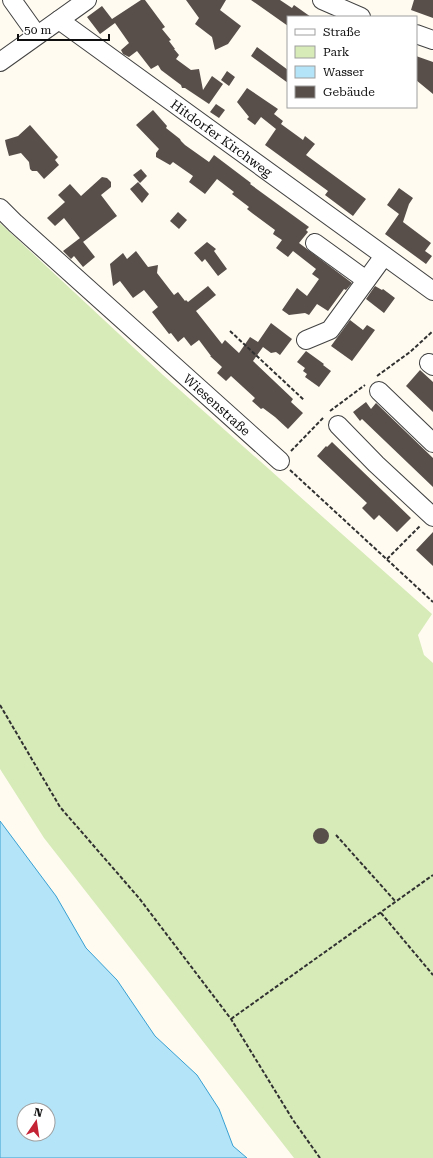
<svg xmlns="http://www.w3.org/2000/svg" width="433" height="1158" viewBox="0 0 433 1158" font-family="'Roboto Serif',serif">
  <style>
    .green { fill: #d7ebb9 }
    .water { fill: #b4e4f8; stroke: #38a0d2; fill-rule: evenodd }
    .building { fill: #584f4b }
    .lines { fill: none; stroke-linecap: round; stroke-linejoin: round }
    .minor-casing { stroke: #424242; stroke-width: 20 }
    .path { stroke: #313131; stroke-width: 2; stroke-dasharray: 4 2; stroke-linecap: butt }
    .minor { stroke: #fff; stroke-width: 18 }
    .labels { text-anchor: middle; stroke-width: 4; stroke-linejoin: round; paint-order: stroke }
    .street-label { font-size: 13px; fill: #0f0f0f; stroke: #fff }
  </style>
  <rect width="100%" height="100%" fill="#fffbf1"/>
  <!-- green -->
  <path class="green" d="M0 223 163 375 432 614 418 635 424 655 433 663V1158H294L44 838 0 769Z"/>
  <!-- water -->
  <path class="water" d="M0 821 56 896 86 948 117 980 155 1036 197 1075 219 1109 233 1146 247 1158H0ZM24 1110H48V1134H24Z"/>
  <!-- building -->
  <path class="building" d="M141 0H145L165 27 162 29 171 40 169 41 175 49H174L179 55 176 59 191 70 199 69 203 90 212 76 223 84 209 104 185 88H182L181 85 161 70 158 65 151 69 137 51 129 57 123 54 121 50 129 43 115 23 100 34 87 17 102 6 112 19Z
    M186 0H226L220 10 241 26 228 44 215 50 212 37 195 24 199 18Z
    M251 0H280L292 8 294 5 311 17H288V26Z
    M414 0H433V18L411 10Z
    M257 47 288 70V83L251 56Z
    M416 56 433 62V94L416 80Z
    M227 71 235 77 229 86 221 80Z
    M247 88 278 109 274 114 283 121 281 124 303 140 305 136 315 144 306 155 366 199 353 216 325 195 328 191 265 145 276 129 261 117 255 125 247 119 249 117 237 102Z
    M216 104 225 110 219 118 210 112Z
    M153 110 167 126 166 128 180 139 181 141 185 145 209 162 214 155 251 183 250 184 309 227 306 230 308 232 299 243 352 283 346 290 344 289 328 311 317 304 309 315 305 313 289 315 282 310 297 288 307 296 319 279 312 274 316 269 293 251 288 257 276 248 282 240 273 234 275 230 252 213 247 209 249 207 232 194 234 192 217 179 205 194 189 182 193 176 173 162 170 165 156 157V153L159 149 136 125Z
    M30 125 58 157 55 160 59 165 44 179 37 171H32L30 169 29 162 21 153 9 156 6 145 5 140 18 136Z
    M141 169 147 176 140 183 133 175Z
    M102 177 107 178 111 182V187L101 195 117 216 83 242 64 218 55 226 47 218 65 202 58 195 70 184 81 196Z
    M138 182 149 194 142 203 130 189Z
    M399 188 413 198 409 204 403 222 431 243 425 251 432 256 426 264 385 234 399 214 387 205Z
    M178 212 187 220 179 229 170 221Z
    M80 238 95 257 83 267 74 256 71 259 63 251Z
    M207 242 216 249 214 251 227 269 218 276 205 259 202 262 194 253Z
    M136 251 148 267 158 265 157 273 174 295 178 292 185 301 186 300 188 302 208 286 216 295 196 311 222 344 225 340 239 353 250 337 258 342 271 323 292 339 280 355 276 352 271 353 263 347 253 361 293 399 291 402 303 413 288 429 275 417 263 408 261 409 252 401 255 398 231 376 226 381 217 373 222 367 210 356H211L199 340 191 346 184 337 178 342 171 333 169 334 152 312 158 307 144 290 133 298 120 281 113 286 110 264 123 253 127 259Z
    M375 286 382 290 383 289 395 298 384 313 366 299Z
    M350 320 363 330 367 325 375 330 352 361 331 346Z
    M306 351 324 364 323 365 331 371 319 387 305 377 307 374 303 371 305 368 297 362Z
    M420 370 433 382V412L406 386Z
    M366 402 371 409 376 403 433 458V487L362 419 360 421 353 412Z
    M332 442 411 518 397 532 379 515 374 520 362 508 367 503 317 456 326 446 327 447Z
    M433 532V566L416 550Z
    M313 836a8 8 0 1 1 16 0a8 8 0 1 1-16 0Z"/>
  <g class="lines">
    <!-- minor casing -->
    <g class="minor-casing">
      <g id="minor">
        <path d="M12 0 37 35"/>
        <path d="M322 0 361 17"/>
        <path id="s1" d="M59 20 433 291"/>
        <path d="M416 34 433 40"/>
        <path d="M0 62 87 0"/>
        <path id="s2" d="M0 208 15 223 280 461"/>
        <path d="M315 243 366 280"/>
        <path d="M306 340 330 330 384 256"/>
        <path d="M429 363 433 366"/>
        <path d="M379 391 433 443"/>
        <path d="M338 425 376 464 433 517"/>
      </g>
    </g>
    <!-- path -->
    <path class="path" d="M230 331 304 400
      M377 376 410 352 433 331
      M330 411 365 385
      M291 451 324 417
      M290 470 433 602
      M387 559 420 526
      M0 705 60 807 139 898 231 1019 293 1120 320 1158
      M336 835 396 902
      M381 913 433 975
      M231 1019 433 875"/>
    <!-- minor -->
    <use href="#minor" class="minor"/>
  </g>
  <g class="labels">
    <!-- street labels -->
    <g class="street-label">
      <text dy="5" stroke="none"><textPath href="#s1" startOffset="201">Hitdorfer Kirchweg</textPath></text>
      <text dy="5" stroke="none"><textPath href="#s2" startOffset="293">Wiesenstraße</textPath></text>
    </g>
  </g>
  <!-- legend -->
  <rect x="287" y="16" width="130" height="92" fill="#ffffff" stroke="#9f9f9f"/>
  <rect x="295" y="29" width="20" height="6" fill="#ffffff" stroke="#9f9f9f"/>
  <text x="323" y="36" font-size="12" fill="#0f0f0f">Straße</text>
  <rect x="295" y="46" width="20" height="12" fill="#d7ebb9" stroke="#9f9f9f"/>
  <text x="323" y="56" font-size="12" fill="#0f0f0f">Park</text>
  <rect x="295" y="66" width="20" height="12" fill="#b4e4f8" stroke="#9f9f9f"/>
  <text x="323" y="76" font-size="12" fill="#0f0f0f">Wasser</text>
  <rect x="295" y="86" width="20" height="12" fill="#584f4b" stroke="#9f9f9f"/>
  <text x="323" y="96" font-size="12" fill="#0f0f0f">Gebäude</text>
  <!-- north arrow -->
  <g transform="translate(36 1122) rotate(13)"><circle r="19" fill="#ffffff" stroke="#9f9f9f"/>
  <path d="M0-3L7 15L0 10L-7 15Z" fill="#c42235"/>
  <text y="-6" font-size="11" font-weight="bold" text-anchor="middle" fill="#0f0f0f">N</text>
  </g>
  <!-- scale -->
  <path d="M18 34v6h91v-6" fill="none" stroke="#0f0f0f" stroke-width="2"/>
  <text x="24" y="34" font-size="12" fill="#0f0f0f" stroke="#ffffff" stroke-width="3" paint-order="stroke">50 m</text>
</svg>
